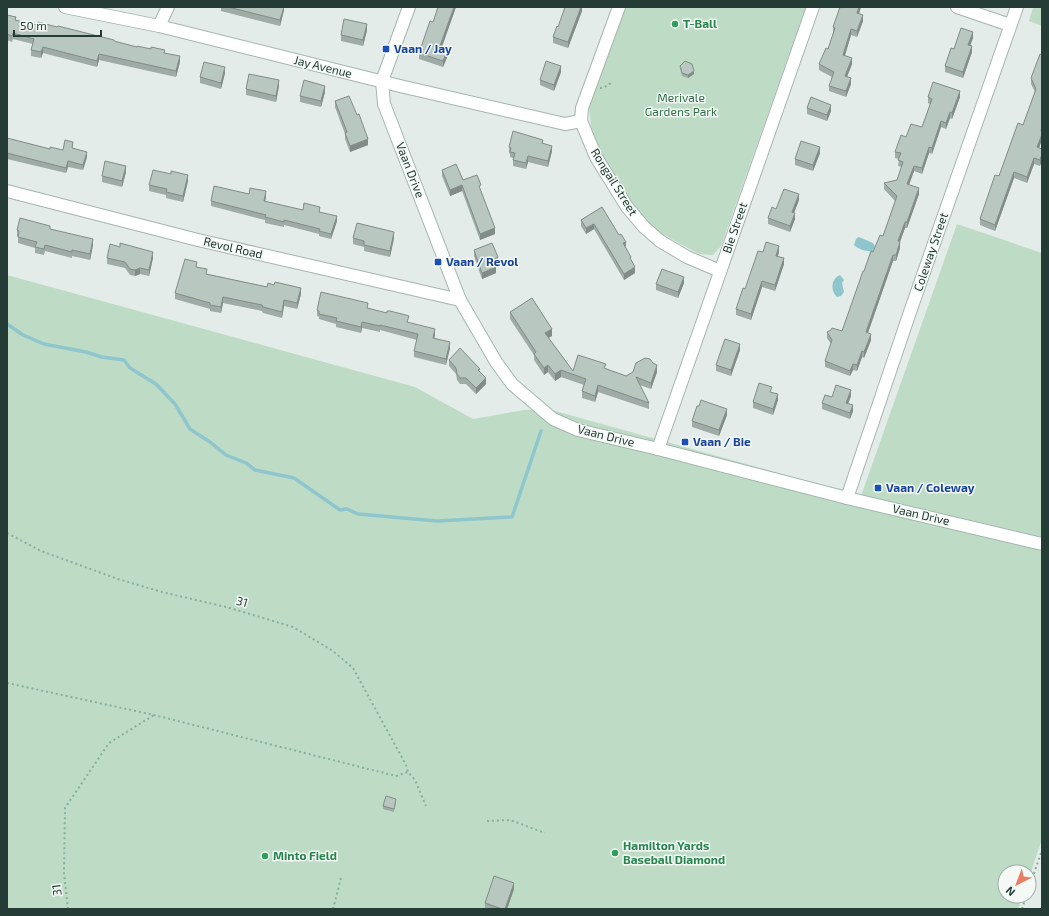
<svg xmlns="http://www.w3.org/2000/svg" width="1049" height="916" viewBox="0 0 1049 916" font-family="'Exo 2',sans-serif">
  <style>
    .green { fill: #bedcc5 }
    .water { fill: #8fc6cd }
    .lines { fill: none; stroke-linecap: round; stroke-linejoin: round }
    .stream { stroke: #8fc6cd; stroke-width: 3.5 }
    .street-casing { stroke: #a6b4af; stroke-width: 14 }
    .secondary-casing { stroke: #a2b7af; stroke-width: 14 }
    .path { stroke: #86ae9f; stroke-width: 2; stroke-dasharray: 2 3; stroke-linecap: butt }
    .street { stroke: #fff; stroke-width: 12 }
    .secondary { stroke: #fff; stroke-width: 12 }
    .wall { fill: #9faba6 }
    .shaded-wall { fill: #828b87 }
    .building { fill: #b9c7c1; stroke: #828b87 }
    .leisure-dot { fill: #2e9e5b; stroke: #f4f9f6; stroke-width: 1.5 }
    .transit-dot { fill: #1a4fb4; stroke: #f4f9f6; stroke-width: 1.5 }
    .labels { text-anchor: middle; stroke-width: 3; stroke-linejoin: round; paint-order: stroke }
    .leisure-label { font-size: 12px; font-weight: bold; fill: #27864d; stroke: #f4f9f6; text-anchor: start }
    .transit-label { font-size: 12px; font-weight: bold; fill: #164399; stroke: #f4f9f6; text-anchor: start }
    .street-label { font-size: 12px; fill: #243c35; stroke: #f4f9f6 }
    .park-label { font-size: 12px; fill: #317147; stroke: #f4f9f6 }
  </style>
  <rect width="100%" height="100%" fill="#e3ece8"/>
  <!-- green -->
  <path class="green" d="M626 7H806L721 246 713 255 699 254 653 229 626 195 601 155 591 126 589 108Z
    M1033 7H1042V26L1029 21Z
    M957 224 1042 253V839L1029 878V872H1005V896H1023L1018 909H7V275L415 387 473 419 524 410 548 409 861 496Z"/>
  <!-- water -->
  <path class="water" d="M859 237 873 243 875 246 873 251C867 252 858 249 854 245L856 239Z
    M840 275 844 280 842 283 844 292 841 296 837 297C830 290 831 279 840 275Z"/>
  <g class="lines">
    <!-- stream -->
    <path class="stream" d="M7 324 23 335 44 344 86 352 102 357 124 360 130 368 156 384 175 404 190 429 210 442 226 455 246 463 255 470 294 478 340 510 347 509 358 514 437 521 512 517 541 431"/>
    <!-- street casing -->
    <g class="street-casing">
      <path id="street" d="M65 7 159 26 400 86 565 124 581 121
        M619 7 582 108 581 121 596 157 627 207 644 227 660 241 687 257 720 271
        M957 7 1010 25
        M159 26 168 7
        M7 191 198 240 460 300
        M658 449 813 7
        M847 498 910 312 1017 7"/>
    </g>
    <!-- secondary casing -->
    <g class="secondary-casing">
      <path id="secondary" d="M409 7 382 81 384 104 460 300 496 362 512 384 553 419 578 430 658 449 847 498 1042 544"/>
    </g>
    <!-- path -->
    <path class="path" d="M600 88H603L613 82
      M7 533 41 551 118 579 162 592 230 608 293 627 333 651 353 668 406 765 408 772 415 780 426 806
      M7 683 154 715 396 776 408 772
      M487 821 510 820 545 833
      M1029 888 1042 850
      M68 909 64 873 65 808 109 743 154 715
      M333 909 341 878
      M1022 909 1026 896"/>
    <!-- street -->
    <use href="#street" class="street"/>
    <!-- secondary -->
    <use href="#secondary" class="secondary"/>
  </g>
  <!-- wall -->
  <path class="wall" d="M221 7H284V10L280 26 221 11Z
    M438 7H456L442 47 448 55 443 67 419 59V53L433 22Z
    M582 7V11L568 48 553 43V37L558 27Z
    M861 7 859 14 863 21 857 37 851 35 845 56 852 64 847 77 851 84 846 97 829 91V86L832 77 819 70V64L828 49 833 33V27L842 8Z
    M7 15 16 20 114 42 137 47 165 53 180 62 176 77 99 60 97 67 43 53 41 58 31 56V50L33 44 13 39 12 42 7 40Z
    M367 30 363 46 341 41V35Z
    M973 38 970 46 972 52 963 78 945 72V66L954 49Z
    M1042 55V140L1039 148 1042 149 1040 166 1034 164 1027 183 1014 178 995 231 980 225V219L1023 125 1035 92 1031 84V78Z
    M680 66 694 74 688 78 682 76Z
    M561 72 554 91 540 85V80Z
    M225 73 221 89 200 83V77Z
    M279 86 276 102 246 95V89Z
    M325 92 321 107 300 102V96Z
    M928 97H960L952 119 950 118 946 129 941 127 932 154 929 153 922 174 914 171 909 185 919 194 907 228H905L900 242V248L896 261H893L868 333 871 340 868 348 864 358 862 357 857 371 853 370 850 376 825 367V361L831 344 827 338V332L842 331 864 271 873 252 883 236 895 201 884 189V183L897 180 902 167 898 166 899 159 895 158V152L906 137 922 127 930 104 928 103Z
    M335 101 357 115 368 145 350 152 345 139V134L335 107Z
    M807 108 831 111 827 121 807 114Z
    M7 138 50 149 63 150 73 149 87 157 83 170 68 167 66 173 7 159Z
    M543 143 552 151 548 167 528 162 526 169 513 166V158L510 157V154L509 153V147Z
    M820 153 813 171 795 165V159Z
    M442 170 463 180 481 191 495 234 480 240 462 191 450 196 442 176Z
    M126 172 122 187 102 182V176Z
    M188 181 183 202 166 198V195L149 191V185Z
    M249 194 266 197 265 202 303 210 320 212 337 221 331 239 319 236V234L284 225V227L265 223V220L211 206V201Z
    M799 200 794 213 795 219 790 232 768 224V218L776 209Z
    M602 207 626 248 631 260 635 273 624 280 594 229 586 234 581 226V220Z
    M50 229 93 245 90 260 72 256V258L45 251 44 255 35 253V248L18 243V237L17 236V230Z
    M353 238H394L390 257 364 251V247L353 244Z
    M474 250 498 263 495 265 496 273 482 279 474 256Z
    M763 252H779L778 256 784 264 775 291 762 287 751 320 736 315V309Z
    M107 258H153L149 276 140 274 135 276 130 275 125 268 107 264Z
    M197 267 207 274 301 294 297 309 284 306 282 318 263 313 262 311 223 303 221 313 210 311V309L175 299V293Z
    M684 283 678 298 656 290V284Z
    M368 308 409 323 435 335 434 338 450 348 446 365 414 357V351L417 340 380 330V332L362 328 361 333 336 327V324L319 319V317L317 316V310Z
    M510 312 552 336 548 338 573 371 606 369 626 376 657 372 651 389 640 385 649 403V409L598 392 595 402 582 398V391L584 385 561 377 555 381 548 372 544 375 534 360V355L510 319Z
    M740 350 731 376 716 371V365Z
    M449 360 480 371 486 384 476 394 466 384H460L457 380 456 374 449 366Z
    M772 392 778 400 773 415 753 408V402Z
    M851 396 848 404 853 411 850 419 822 409V403L832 397Z
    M727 415 719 436 692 427V421Z
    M396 802 394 812 383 809V806Z
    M514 889 507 909H485V903Z"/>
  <!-- shaded-wall -->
  <path class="shaded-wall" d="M284 7V10L280 26V20Z
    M454 7H456L440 52V46Z
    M581 7H582V11L568 48V42Z
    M859 7H861L857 19V13Z
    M863 15V21L857 37V31Z
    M367 24V30L363 46V40Z
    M851 29V35L843 61V55Z
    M973 32V38L968 51V45Z
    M972 46V52L963 78V72Z
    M43 47V53L41 58V52Z
    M448 49V55L443 67V61Z
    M99 54V60L97 67V61Z
    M180 56V62L176 77V71Z
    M852 58V64L845 82V76Z
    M561 66V72L554 91V85Z
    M225 67V73L221 89V83Z
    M694 71V74L688 78V75Z
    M851 78V84L846 97V91Z
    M279 80V86L276 102V96Z
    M325 86V92L321 107V101Z
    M960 91V97L952 119V113Z
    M831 105V111L827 121V115Z
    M950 112V118L946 129V123Z
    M941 121V127L932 154V148Z
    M1042 134V140L1037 153V147Z
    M368 139V145L350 152V146Z
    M552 146V151L548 167V161Z
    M820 147V153L813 171V165Z
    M929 147V153L922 174V168Z
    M87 152V157L83 170V165Z
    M1042 154V160L1040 166V160Z
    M528 156V162L526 169V163Z
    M1034 158V164L1027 183V177Z
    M68 161V167L66 173V168Z
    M126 166V172L122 187V181Z
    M914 166V171L907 190V184Z
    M1014 172V178L995 231V225Z
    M188 175V181L183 202V196Z
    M462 185V191L450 196V190Z
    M919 188V194L907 228V222Z
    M266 191V197L264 207V201Z
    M799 194V200L792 218V212Z
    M795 213V219L790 232V226Z
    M337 216V221L331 239V234Z
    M905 222V228L898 247V241Z
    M594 224V229L586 234V228Z
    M495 228V234L480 240V234Z
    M394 232V238L390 257V251Z
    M93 239V245L90 260V254Z
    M626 242V247L623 243Z
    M900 242V248L896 261V255Z
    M779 246V252L776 262V256Z
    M153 252V258L149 276V270Z
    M893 255V261L866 338V332Z
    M498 257V263L493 266V260Z
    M784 258V264L775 291V285Z
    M496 267V273L482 279V273Z
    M635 267V273L624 280V274Z
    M140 268V274L135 276V270Z
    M684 277V283L678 298V292Z
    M762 281V287L751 320V314Z
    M301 288V294L297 309V303Z
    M223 297V303L221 313V307Z
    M284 300V306L282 318V312Z
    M362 322V328L361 333V327Z
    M435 329V335L433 344V338Z
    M552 329V336L545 340V333Z
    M871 334V340L864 358V352Z
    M450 342V348L446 365V359Z
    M740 344V350L731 376V370Z
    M862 351V357L857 371V365Z
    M853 364V370L850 376V371Z
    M548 365V372L544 375V368Z
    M657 365V372L651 389V383Z
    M561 370V377L555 381V374Z
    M486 378V384L476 394V388Z
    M598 385V392L595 402V396Z
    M851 390V396L846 409V403Z
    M778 394V400L773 415V409Z
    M853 405V411L850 419V413Z
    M727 409V415L719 436V430Z
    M514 883V889L507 909H505Z"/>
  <!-- building -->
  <path class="building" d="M228 7H284L280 20Z
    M438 7H454L440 46 448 49 443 61 419 53 430 21 433 22Z
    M565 7H581L568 42 553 37 557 26 558 27Z
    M840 7 842 8 843 7H859L857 13 863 15 857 31 851 29 843 55 852 58 845 76 851 78 846 91 829 86 834 72 819 64 826 48 828 49 835 28 833 27Z
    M7 15 16 17 15 20 37 25 38 22 57 27 58 26 114 40V41L137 47V46L151 49V47L165 50 164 53 180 56 176 71 99 54 97 61 43 47 41 52 31 50 34 39 13 33 12 36 7 34Z
    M344 19 367 24 363 40 341 35Z
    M961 28 973 32 968 45 972 46 963 72 945 66 951 48 954 49Z
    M1040 54 1042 55V127L1041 131 1042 132V134L1037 147 1042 149V154L1040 160 1034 158 1027 177 1014 172 995 225 980 219 995 175 999 176 1018 123 1023 125 1036 89 1031 78Z
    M546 61 561 66 554 85 540 80Z
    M685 61 692 64 694 71 688 75 682 73 680 66Z
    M204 62 225 67 221 83 200 77Z
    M249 74 279 80 276 96 246 89Z
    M304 80 325 86 321 101 300 96Z
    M933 82 960 91 952 113 950 112 946 123 941 121 932 148 929 147 922 168 914 166 907 184 919 188 907 222H905L898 241 900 242 896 255H893L866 332 871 334 868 342 864 352 862 351 857 365 853 364 850 371 825 361 832 340 827 332 831 330 832 328 842 331 863 271H864L871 251 873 252 880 235 883 236 897 196 884 183 897 180 903 162 898 160 901 153 895 152 901 135 906 137 911 124 922 127 932 99 928 97Z
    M349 96 357 115 359 114 368 139 350 146 345 133 347 132 335 101Z
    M811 97 831 105 827 115 807 108Z
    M513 131 543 140 542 143 552 146 548 161 528 156 526 163 513 160 515 153 510 152 511 148 509 147Z
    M7 138 50 149V147L63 150 65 140 73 142 72 148 87 152 83 165 68 161 66 168 7 153Z
    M801 141 820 147 813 165 795 159Z
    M105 161 126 166 122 181 102 176Z
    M456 164 463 180 477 175 481 185 479 186 495 228 480 234 462 185 450 190 442 170Z
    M153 170 171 174V171L188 175 183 196 166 192 167 189 149 185Z
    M214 186 249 194 250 188 266 191 264 201 303 210 304 203 320 207 319 212 337 216 331 234 319 231 320 229 284 220V222L265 217 266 215 211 201Z
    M784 189 799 194 792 212 795 213 790 226 768 218 772 207 776 209Z
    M602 207 619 235 621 234 626 242 623 243 631 257 630 258 635 267 624 274 594 224 586 228 581 220Z
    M20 218 50 226V229L93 239 90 254 72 250V252L45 245 44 249 35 247 37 242 18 237 19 231 17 230Z
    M357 223 394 232 390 251 364 245V241L353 238Z
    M766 242 779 246 776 256 784 258 775 285 762 281 751 314 736 309 743 288 745 289 758 251 763 252Z
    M120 243 153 252 149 270 140 268 135 270 130 269 125 262 107 258 110 244 120 247Z
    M492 243 498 257 493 260 496 267 482 273 474 250Z
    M185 259 197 262 196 267 207 269 206 274 267 287 268 283 274 285 275 282 301 288 297 303 284 300 282 312 263 307 262 305 223 297 221 307 210 305V303L175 293Z
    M662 269 684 277 678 292 656 284Z
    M321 292 368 303 367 308 387 313V311H390L406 315 409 316 407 322 435 329 433 338 450 342 446 359 414 351 418 334 380 325V326L362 322 361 327 336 321 337 318 319 314V311L317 310Z
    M532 298 552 329 545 333 573 371 578 355 606 364 604 368 626 376 633 372 636 363 645 358 650 359 653 363 657 365 651 383 636 377 649 403 598 385 595 396 582 391 586 379 561 370 555 374 548 365 544 368 534 354 536 352 510 312Z
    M725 339 740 344 731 370 716 365Z
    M460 348 480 369 478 370 486 378 476 388 466 378H460L457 374 456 368 449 360Z
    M759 383 772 387 770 392 778 394 773 409 753 402Z
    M836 385 851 390 846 403 853 405 850 413 822 403 825 395 832 397Z
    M701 400 727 409 719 430 692 421 697 406H699Z
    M386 796 396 799 394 809 383 806Z
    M494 876 514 883 505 909H502L485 903Z"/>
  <!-- markers -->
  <g class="leisure-dot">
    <circle cx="675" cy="24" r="4"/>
    <circle cx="615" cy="853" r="4"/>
    <circle cx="265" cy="856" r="4"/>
  </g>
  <g class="transit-dot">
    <rect x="382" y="45" width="8" height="8" rx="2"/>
    <rect x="434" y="258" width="8" height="8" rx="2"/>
    <rect x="681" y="438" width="8" height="8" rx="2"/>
    <rect x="874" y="484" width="8" height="8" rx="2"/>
  </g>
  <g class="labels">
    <!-- leisure labels -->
    <g class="leisure-label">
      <text x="683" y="28">T-Ball</text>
      <text x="623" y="850">Hamilton Yards<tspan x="623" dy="14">Baseball Diamond</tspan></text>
      <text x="273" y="860">Minto Field</text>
    </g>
    <!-- transit labels -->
    <g class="transit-label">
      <text x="394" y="53">Vaan / Jay</text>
      <text x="446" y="266">Vaan / Revol</text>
      <text x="693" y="446">Vaan / Bie</text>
      <text x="886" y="492">Vaan / Coleway</text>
    </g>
    <!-- street labels -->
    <g class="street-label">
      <text transform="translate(323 67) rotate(14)" y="4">Jay Avenue</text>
      <text transform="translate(410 170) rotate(69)" y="4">Vaan Drive</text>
      <text transform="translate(614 182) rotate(58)" y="4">Rongail Street</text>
      <text transform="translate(735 228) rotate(-71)" y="4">Bie Street</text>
      <text transform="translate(233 248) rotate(13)" y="4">Revol Road</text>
      <text transform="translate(931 252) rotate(-71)" y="4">Coleway Street</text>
      <text transform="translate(606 436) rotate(14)" y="4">Vaan Drive</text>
      <text transform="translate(921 515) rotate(13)" y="4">Vaan Drive</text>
      <text transform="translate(242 602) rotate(17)" y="4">31</text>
      <text transform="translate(57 890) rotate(-97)" y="4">31</text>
    </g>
    <!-- park labels -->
    <g class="park-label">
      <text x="681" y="102">Merivale<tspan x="681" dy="14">Gardens Park</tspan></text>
    </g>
  </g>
  <!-- border -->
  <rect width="1049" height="916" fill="none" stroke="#243c35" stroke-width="16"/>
  <!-- north arrow -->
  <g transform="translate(1017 884) rotate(222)"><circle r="19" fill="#f4f9f6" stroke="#a1ada9"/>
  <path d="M0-3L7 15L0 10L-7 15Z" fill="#e87f65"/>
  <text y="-6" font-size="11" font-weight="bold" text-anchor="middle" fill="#243c35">N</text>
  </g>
  <!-- scale -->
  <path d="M14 30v6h87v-6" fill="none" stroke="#243c35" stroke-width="2"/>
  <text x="20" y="30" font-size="12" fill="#243c35" stroke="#f4f9f6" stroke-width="3" paint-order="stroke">50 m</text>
</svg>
